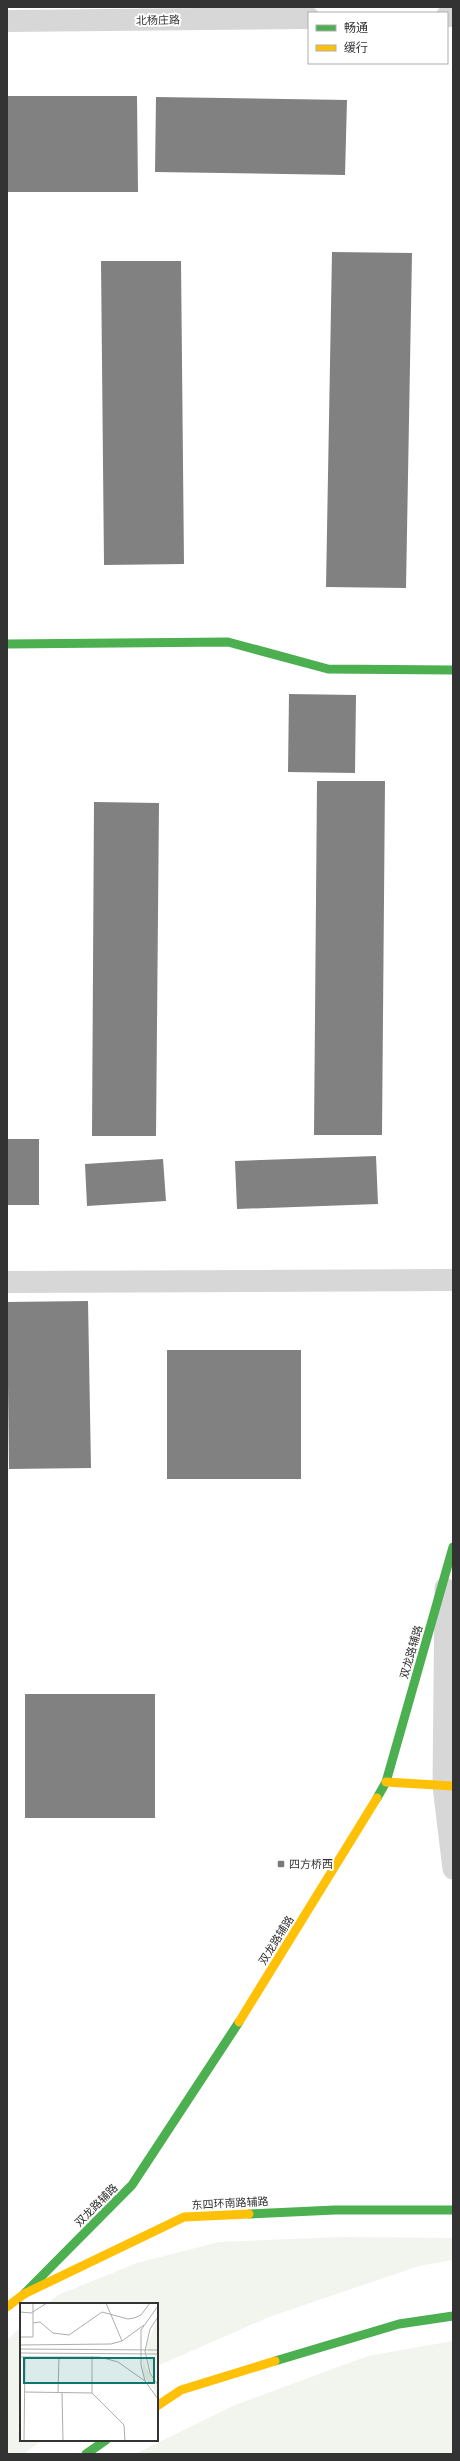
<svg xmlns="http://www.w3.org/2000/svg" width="460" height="2461" viewBox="0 0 460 2461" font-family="'Space Grotesk','Noto Sans SC',sans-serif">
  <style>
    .green { fill: #f1f5ed }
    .building { fill: #818181 }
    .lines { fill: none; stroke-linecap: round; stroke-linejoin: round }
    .lane { stroke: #d7d7d7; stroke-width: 21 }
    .street { stroke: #d7d7d7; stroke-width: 22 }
    .fast { stroke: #4caf50; stroke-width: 9 }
    .slow { stroke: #ffc107; stroke-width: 9 }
    .poi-dot { fill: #7a7a7a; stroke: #fff; stroke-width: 1.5 }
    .labels { text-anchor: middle; stroke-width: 4; stroke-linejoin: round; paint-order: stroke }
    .street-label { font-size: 11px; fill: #333; stroke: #fff }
    .poi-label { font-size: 11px; fill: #333; stroke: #fff; text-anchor: start }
    .inset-road { fill: none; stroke: #adadad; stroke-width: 1 }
    .view { fill: #0f766e; fill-opacity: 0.15; stroke: #0f766e; stroke-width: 2 }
    .inset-edge { fill: none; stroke: #333; stroke-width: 2 }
  </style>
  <rect width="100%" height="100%" fill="#fff"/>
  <!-- green -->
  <path class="green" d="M342 2237 453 2238V2260L419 2266 269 2317 157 2366V2304H47L58 2295 137 2263 219 2242Z
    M21 2327V2440H42L24 2454H7V2340Z
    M453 2341V2454H135L235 2405 368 2356Z"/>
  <!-- building -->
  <path class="building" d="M7 96H137L138 192H7Z
    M156 97 347 100 345 175 155 172Z
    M332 252 412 253 406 588 326 587Z
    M101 261H181L184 564 104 565Z
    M289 694 356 695 355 773 288 772Z
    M317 781H385L382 1135H314Z
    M94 802 159 803 156 1136H92Z
    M7 1139H39V1205H7Z
    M376 1156 378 1204 237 1209 235 1161Z
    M163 1159 166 1201 87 1206 85 1164Z
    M88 1301 91 1468 9 1469 7 1302Z
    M167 1350H301V1479H167Z
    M25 1694H155V1818H25Z"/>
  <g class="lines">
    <!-- lane -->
    <path class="lane" d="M445 1588 443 1786 453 1869"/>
    <!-- street -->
    <path class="street" d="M447 16H453
      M7 21 309 18
      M7 1282 453 1280"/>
    <!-- fast -->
    <path class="fast" d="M7 644 228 642 328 669 453 670
      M377 1798 386 1782 453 1547
      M249 2214 335 2210H453
      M24 2294 132 2185 239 2022
      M275 2361 399 2324 453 2316
      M86 2454 106 2440"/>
    <!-- slow -->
    <path class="slow" d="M386 1782 453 1786
      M239 2022 377 1798
      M7 2307 24 2294 184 2217 249 2214
      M157 2406 181 2390 275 2361"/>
  </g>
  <!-- markers -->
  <rect class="poi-dot" x="277" y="1860" width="8" height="8" rx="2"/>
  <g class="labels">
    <!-- street labels -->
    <g class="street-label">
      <text transform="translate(158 20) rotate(-1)" y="4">北杨庄路</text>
      <text transform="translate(411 1652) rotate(-74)" y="4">双龙路辅路</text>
      <text transform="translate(276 1940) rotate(-58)" y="4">双龙路辅路</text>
      <text transform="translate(230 2203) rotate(-3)" y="4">东四环南路辅路</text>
      <text transform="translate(96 2205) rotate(-45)" y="4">双龙路辅路</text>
    </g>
    <!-- poi labels -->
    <g class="poi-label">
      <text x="289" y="1868">四方桥西</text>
    </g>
  </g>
  <!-- overview -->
  <g transform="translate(20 2303)">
    <rect width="138" height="138" fill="#fff"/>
    <path d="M138 15V79L131 67 127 42ZM123 53 126 65 138 82V93L123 72Z" fill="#f1f5ed"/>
    <path class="inset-road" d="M86 0 102 38M138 3 121 27V62L125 78 138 96M0 9 11 10 27 0M138 14 130 26 125 48 130 70 138 82M13 20 20 19 33 30 49 32 82 9 108 16 114 15 121 12 130 0M0 34H13V0M0 42 91 41 102 38 124 22M0 46 138 47M0 50 138 51M72 53V90M0 54H80L98 59 125 78M5 89 72 90 104 122 105 138M38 90 39 54M42 90 43 138M4 138 5 54"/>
    <path class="view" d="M4 55H134V80H4Z"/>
    <rect width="138" height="138" class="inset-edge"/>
  </g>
  <!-- border -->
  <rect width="460" height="2461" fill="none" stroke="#333333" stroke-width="16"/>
  <!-- legend -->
  <rect x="308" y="12" width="140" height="52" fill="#ffffff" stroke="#adadad"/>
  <rect x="316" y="25" width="20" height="6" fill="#4caf50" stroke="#adadad"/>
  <text x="344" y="32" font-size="12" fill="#333333">畅通</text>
  <rect x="316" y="45" width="20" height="6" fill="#ffc107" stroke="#adadad"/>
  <text x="344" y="52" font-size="12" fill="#333333">缓行</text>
</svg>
